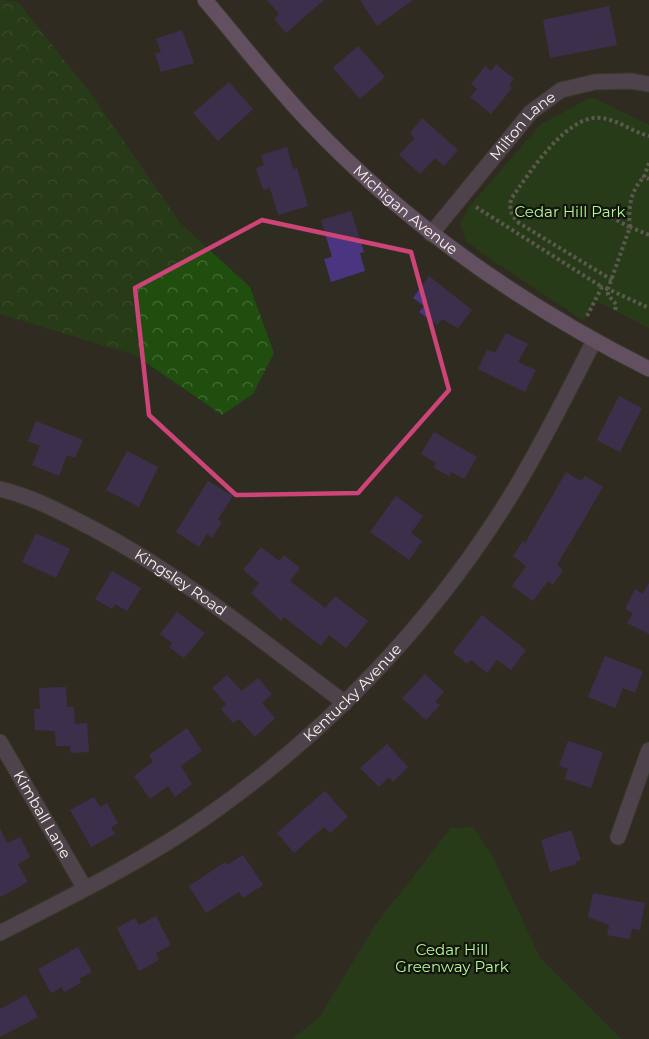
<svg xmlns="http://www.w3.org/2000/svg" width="649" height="1039" viewBox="0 0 649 1039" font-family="Montserrat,sans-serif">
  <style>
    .forest { fill: url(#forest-crowns) }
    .green { fill: #204e0e }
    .building { fill: #4b3480 }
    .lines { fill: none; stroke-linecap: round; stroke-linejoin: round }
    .street-casing { stroke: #4b483d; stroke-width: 17 }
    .secondary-casing { stroke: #4b483d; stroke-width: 17 }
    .path { stroke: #928f86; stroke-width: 4; stroke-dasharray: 3 3; stroke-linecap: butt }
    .street { stroke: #765f7f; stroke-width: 15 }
    .secondary { stroke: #a07bad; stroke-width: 15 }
    .marked { fill: none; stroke: #cc4478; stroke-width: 4.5; stroke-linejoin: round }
    .labels { text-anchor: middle; stroke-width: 4.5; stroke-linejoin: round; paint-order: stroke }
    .street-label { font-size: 15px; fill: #f5f3ec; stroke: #16140f }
    .park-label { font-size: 15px; fill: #aefc97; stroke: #16140f }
  </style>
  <defs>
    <pattern id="forest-crowns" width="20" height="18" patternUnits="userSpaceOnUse" patternTransform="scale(1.5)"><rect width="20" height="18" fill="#204e0e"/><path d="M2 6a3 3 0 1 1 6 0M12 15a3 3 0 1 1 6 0" fill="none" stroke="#416831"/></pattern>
  </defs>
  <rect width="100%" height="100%" fill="#2f2c21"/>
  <!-- forest -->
  <path class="forest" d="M0 0 18 2 91 94 181 224 250 287 274 353 253 394 222 415 135 355 0 314Z"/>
  <!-- green -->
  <path class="green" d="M592 97 649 125V328L596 301 584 321 479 251 466 241 460 224 469 207 541 124Z
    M473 827 492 855 540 958 621 1039H292L319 1018 376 924 451 828Z"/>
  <!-- building -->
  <path class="building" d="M267 0H324L286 33 274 19 279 14Z
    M360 0H413L377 26Z
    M609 6 617 45 550 58 543 20Z
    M182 30 194 63 161 72 155 53 161 52 156 39Z
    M358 46 385 77 360 99 333 68Z
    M496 64 514 79 509 85 512 88 491 114 470 97 477 89 471 84 485 66 491 71Z
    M229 82 253 109 218 141 193 113Z
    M422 118 458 150 444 166 435 158 420 174 399 155 415 138 410 133Z
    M287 147 293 169 297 168 308 206 278 215 270 188 263 190 256 168 264 165 261 155Z
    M351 211 364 252 360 253 365 271 331 282 324 259 332 257 321 220Z
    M429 276 472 310 458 328 442 319 437 325 419 312 424 306 413 298Z
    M506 333 528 344 518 362 536 370 525 392 478 369 487 350 495 353Z
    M619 396 642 408 620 452 597 440Z
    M36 421 83 440 75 458 67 455 59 476 32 465 40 446 28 441Z
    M434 432 477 457 464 479 451 472 449 476 434 468 436 463 421 454Z
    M127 451 158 467 139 507 106 490Z
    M566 472 581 481 585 476 603 487 557 565 563 570 553 585 548 581 533 601 512 586 526 566 513 556 523 541 525 543Z
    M208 481 233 496 218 519 222 522 212 538 207 534 199 547 176 532Z
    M396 496 423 516 411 533 422 541 409 560 370 532Z
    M36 533 70 549 56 578 22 562Z
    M261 547 279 561 284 555 300 568 290 581 325 608 335 596 368 621 346 648 329 635 321 646 284 617 281 621 251 593 259 583 243 570Z
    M112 571 141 588 127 611 115 604 112 609 95 599Z
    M649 583V634L627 623 633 613 625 609 635 589 643 594Z
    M177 612 205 633 184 658 169 647 172 643 160 634Z
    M482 615 526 650 511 670 497 660 487 673 471 660 467 664 453 652Z
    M605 656 643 671 635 693 623 688 615 708 588 697Z
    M425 674 444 692 435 702 440 705 426 720 402 698Z
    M227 675 242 691 258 678 272 694 262 703 275 718 255 737 239 719 233 723 221 709 226 704 212 688Z
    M66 687 67 707H74L75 724 87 723 89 752 71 753 70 746H56L55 731 35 730 34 709H40L39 688Z
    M187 728 202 751 181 766 192 784 175 797 168 786 150 799 134 776 153 762 149 755Z
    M568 741 603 752 591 788 565 779 568 769 559 766Z
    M387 744 408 767 393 782 389 777 379 787 360 768Z
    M325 791 348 817 330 833 324 827 294 853 277 833Z
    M94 797 100 807 107 803 118 823 111 827 115 834 91 847 70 810Z
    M0 828 7 843 20 837 30 857 18 864 28 882 0 897Z
    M571 830 581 860 575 862 576 864 550 872 541 840Z
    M243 855 263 885 243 898 239 892 206 913 189 886 225 862 227 865Z
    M593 893 645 903 640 930 632 929 630 939 607 935 609 925 588 917Z
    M156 916 171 945 156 953 159 960 139 971 117 928 135 918 139 925Z
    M78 947 92 972 79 979 81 983 64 992 62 987 51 993 38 969Z
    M26 995 38 1017 0 1037V1009Z"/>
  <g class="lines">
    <!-- street casing -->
    <g class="street-casing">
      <g id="street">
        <path id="s1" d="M431 234 531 112 561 90 595 82 630 81 649 84"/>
        <path id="s2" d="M0 489C29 496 53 508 80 522 176 570 259 639 345 703"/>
        <path id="s3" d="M0 742 84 887"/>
        <path d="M618 837 649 750"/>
        <path id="s4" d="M0 933C69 897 142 862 206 817 328 732 432 623 510 497 541 447 567 393 594 341"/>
      </g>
    </g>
    <!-- secondary casing -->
    <g class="secondary-casing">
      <g id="secondary">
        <path id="s5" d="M205 0C239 40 272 83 308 121 406 225 522 305 649 369"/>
      </g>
    </g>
    <!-- path -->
    <path class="path" d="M649 163 644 177 649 179
      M476 207 602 287
      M601 211 629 227
      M630 227C628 209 630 191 644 177
      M649 235 630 227 608 289 649 308
      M612 280 519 223C511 215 509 210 511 199 528 175 567 113 601 118 619 120 632 132 649 136
      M587 316 602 287 608 289V295L616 304 615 312"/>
    <!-- street -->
    <use href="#street" class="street"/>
    <!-- secondary -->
    <use href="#secondary" class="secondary"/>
  </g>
  <!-- marked area -->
  <path d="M0 0H649V1039H0ZM262 220 411 252 449 390 358 493 236 495 149 415 135 288Z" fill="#2f2c21" fill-opacity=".55" fill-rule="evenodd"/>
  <path class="marked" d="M262 220 411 252 449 390 358 493 236 495 149 415 135 288Z"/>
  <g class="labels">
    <!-- street labels -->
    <g class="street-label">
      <text dy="5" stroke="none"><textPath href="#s1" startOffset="142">Milton Lane</textPath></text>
      <text dy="5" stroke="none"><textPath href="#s5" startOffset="291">Michigan Avenue</textPath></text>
      <text dy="5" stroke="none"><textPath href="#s2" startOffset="204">Kingsley Road</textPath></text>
      <text dy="5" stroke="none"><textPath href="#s4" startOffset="429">Kentucky Avenue</textPath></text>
      <text dy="5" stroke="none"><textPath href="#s3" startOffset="84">Kimball Lane</textPath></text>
    </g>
    <!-- park labels -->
    <g class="park-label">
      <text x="570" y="217">Cedar Hill Park</text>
      <text x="452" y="955">Cedar Hill<tspan x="452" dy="17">Greenway Park</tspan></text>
    </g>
  </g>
</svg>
